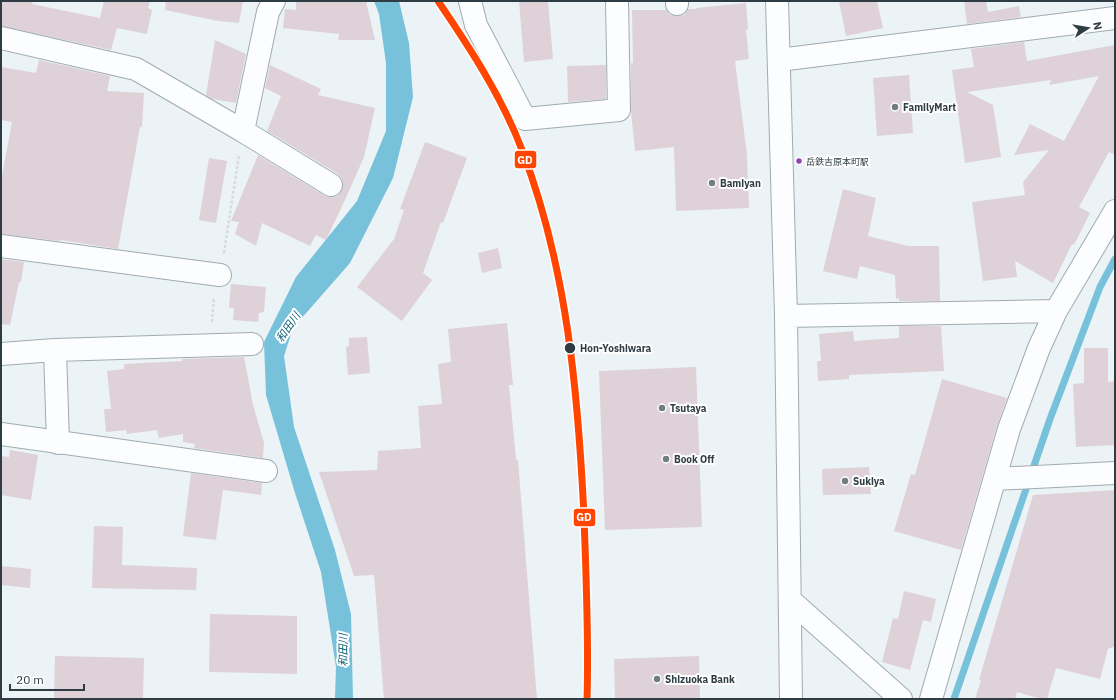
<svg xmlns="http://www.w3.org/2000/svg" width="1116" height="700" viewBox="0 0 1116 700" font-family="'IBM Plex Sans','Noto Sans JP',sans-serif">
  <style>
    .water { fill: #77c1db }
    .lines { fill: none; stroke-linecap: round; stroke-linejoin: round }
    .stream { stroke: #77c1db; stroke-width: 7 }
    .building { fill: #ded1d8 }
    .minor-casing { stroke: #a1abaf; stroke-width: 24 }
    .path { stroke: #d7dadc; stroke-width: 2.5; stroke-dasharray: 3 2; stroke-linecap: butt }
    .minor { stroke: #fcfdfe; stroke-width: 22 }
    .rail-1-casing { stroke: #fff; stroke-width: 10 }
    .rail-1 { stroke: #ff4500; stroke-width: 7 }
    .poi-dot { fill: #707d82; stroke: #fff; stroke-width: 1.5 }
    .bus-dot { fill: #8e44ad; stroke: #fff; stroke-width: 1.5 }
    .stop-dot { fill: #2e3d43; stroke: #fff; stroke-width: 1.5 }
    .labels { text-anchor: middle; stroke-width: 4; stroke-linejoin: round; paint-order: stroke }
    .bus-label { font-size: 9px; fill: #2e3d43; stroke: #fff; text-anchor: start }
    .poi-label { font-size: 10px; font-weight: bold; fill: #2e3d43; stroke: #fff; text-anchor: start }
    .stop-label { font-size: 10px; font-weight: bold; fill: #2e3d43; stroke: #fff; text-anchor: start }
    .water-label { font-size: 11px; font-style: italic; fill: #0a5e77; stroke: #fff }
    .line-badge { stroke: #fff; stroke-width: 1.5 }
    .badge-label { font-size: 11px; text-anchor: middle; font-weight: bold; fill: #fff }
  </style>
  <rect width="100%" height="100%" fill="#ebf3f6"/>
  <!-- water -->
  <path class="water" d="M374 1H399L409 43 413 97 393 178 350 263 293 328 284 356 294 427 335 550 351 614 353 699H335L336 667 321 572 295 493 266 395 264 342 296 277 357 201 386 131V63L379 14Z"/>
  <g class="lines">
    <!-- stream -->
    <path class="stream" d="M954 699 1050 419 1100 287 1115 259"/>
  </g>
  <!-- building -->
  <path class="building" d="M1 1H33L32 4 100 18 104 1H150L148 8 152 10 147 34 117 28 111 50 1 26Z
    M166 1H243L239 23 218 21 165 10Z
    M296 1H366L375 40H338L339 34 283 28 285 9 296 10Z
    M519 1H548L553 59 524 62Z
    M839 1H877L883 28 846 36Z
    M964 1H986L988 12 1019 6 1021 17 967 24Z
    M746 3 748 29 746 30 749 59 735 61 747 155 749 208 676 211 674 147 635 151 631 111V63H633L632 10H666L670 15 677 16 684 15 688 9H697L696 8Z
    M215 40 246 54 236 103 212 99 206 95Z
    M1024 42 1027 61 1115 45V155L1109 152 1079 207 1090 213 1074 245 1072 244 1053 283 1015 261 1017 277 983 281 972 202 1025 195 1023 182 1049 150 1014 155 1030 124 1064 141 1099 76 1049 85 1051 80 967 92 993 105 1001 157 965 163 952 70 974 67 971 49Z
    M39 60 110 76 107 91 144 93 142 127H140L118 249 61 240 60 241 1 234V181L12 122 1 120V67L36 73Z
    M270 65 321 89 318 95 375 108 364 157 344 202 326 240 316 235 310 246 262 223 256 246 235 234 239 222 231 221 258 155 325 196 330 197 337 196 341 192 343 186 342 179 338 174 267 131 281 96 265 88Z
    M606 65V99L568 102 567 66Z
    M909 75 913 133 877 136 873 78Z
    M425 142 467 158 443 223 441 222 423 273 432 280 402 321 357 287 394 239 404 210 400 209Z
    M209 158 227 161 216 223 199 220Z
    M843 189 876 198 868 236 908 246H939L940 301H899V298L896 299 895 275 860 266 857 279 823 271Z
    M498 248 502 268 482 273 478 253Z
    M1 259 24 262 21 282H19L10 325 1 324Z
    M231 284 266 287 264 312 259 313 258 322 233 320 234 308H229Z
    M507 323 513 385H509L516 460H518L537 699H384L374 575 354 576 319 472 377 470 378 451 421 448 418 406 442 404 438 364 451 362 448 329Z
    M899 326H941L944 371 849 375V379L818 381 817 361H821L819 334 853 331 854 341 899 338Z
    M367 337 370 373 348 375 346 347 349 346V338Z
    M1084 348H1108V382L1115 381V445L1076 447 1073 384 1084 383Z
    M244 357 253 405 264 443 263 458 194 448 195 444 183 442V434L159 438 157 430 127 434 126 430 106 432 104 409H111L107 371 124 369V364L182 361V359Z
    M696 367 702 527 605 530 599 371Z
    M942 379 1007 398 997 426 961 550 894 531 911 474 915 475Z
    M10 450 38 455 31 500 1 495V456L9 457Z
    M869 467 871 494 823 495 822 469Z
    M191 473 262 483 261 495 223 490 216 540 183 536Z
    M1115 490V646L1108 649 1100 679 1056 668 1047 699H1041L1017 692 1015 699H975L981 680H979L1033 495Z
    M94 526 123 527 122 565 197 568 196 590 92 588Z
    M1 566 31 569 30 588 1 585Z
    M904 591 936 599 931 622 923 620 910 670 882 662 893 618 898 619Z
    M210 614 297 616V674L209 672Z
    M55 656 144 658 143 699H54Z
    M699 656 700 699H615L614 659Z"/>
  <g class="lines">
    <!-- minor casing -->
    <g class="minor-casing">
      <path id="minor" d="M470 1 476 25 525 119 619 110 617 1
        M677 1V4
        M777 1 786 316 791 699
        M1 38 136 69 243 131 331 185
        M779 60 1115 18
        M243 131 268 12 274 1
        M1 246 220 275
        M786 316 1056 311
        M55 350 58 443
        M1 354 55 350 252 344
        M1 434 266 471
        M995 479 1115 473
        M790 600 901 699
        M931 699 1009 429 1039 348 1056 311 1115 211"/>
    </g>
    <!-- path -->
    <path class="path" d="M224 253 239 155
      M212 322 214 297"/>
    <!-- minor -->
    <use href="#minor" class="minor"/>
    <!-- rail-1 casing -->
    <g class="rail-1-casing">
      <path id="rail-1" d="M438 1C470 48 502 97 522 150 567 267 578 392 584 516 586 577 589 638 587 699"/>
    </g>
    <!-- rail-1 -->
    <use href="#rail-1" class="rail-1"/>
  </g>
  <!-- markers -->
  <g class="poi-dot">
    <circle cx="895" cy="107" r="4"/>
    <circle cx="712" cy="183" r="4"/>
    <circle cx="662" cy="408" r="4"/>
    <circle cx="666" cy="459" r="4"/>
    <circle cx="845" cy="481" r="4"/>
    <circle cx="657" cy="679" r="4"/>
  </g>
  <circle class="bus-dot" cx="799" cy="161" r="3.5"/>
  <circle class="stop-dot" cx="570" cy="348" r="6"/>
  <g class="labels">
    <!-- bus labels -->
    <g class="bus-label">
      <text x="806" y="165">岳鉄吉原本町駅</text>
    </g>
    <!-- poi labels -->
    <g class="poi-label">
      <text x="903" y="111">FamilyMart</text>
      <text x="720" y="187">Bamiyan</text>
      <text x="670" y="412">Tsutaya</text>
      <text x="674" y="463">Book Off</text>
      <text x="853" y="485">Sukiya</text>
      <text x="665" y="683">Shizuoka Bank</text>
    </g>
    <!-- stop labels -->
    <g class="stop-label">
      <text x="580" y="352">Hon-Yoshiwara</text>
    </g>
    <!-- water labels -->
    <g class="water-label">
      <text transform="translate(288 327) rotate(-56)" y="4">和田川</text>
      <text transform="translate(343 650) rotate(-90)" y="4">和田川</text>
    </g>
  </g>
  <g class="line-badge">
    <rect x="514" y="150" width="23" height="19" rx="4" fill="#ff4500"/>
    <rect x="573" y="508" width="23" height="19" rx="4" fill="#ff4500"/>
  </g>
  <g class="badge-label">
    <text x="525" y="164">GD</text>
    <text x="584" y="521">GD</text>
  </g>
  <!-- border -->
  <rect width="1116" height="700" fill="none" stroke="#2e3d43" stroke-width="4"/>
  <!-- north arrow -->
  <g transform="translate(1088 28) rotate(78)" stroke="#ffffff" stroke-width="3" paint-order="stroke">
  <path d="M0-3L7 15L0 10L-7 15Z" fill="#2e3d43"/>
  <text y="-6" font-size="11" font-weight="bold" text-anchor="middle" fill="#2e3d43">N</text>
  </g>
  <!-- scale -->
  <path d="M10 684v6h74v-6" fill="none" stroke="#2e3d43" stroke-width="2"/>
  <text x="16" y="684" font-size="12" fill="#2e3d43" stroke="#ffffff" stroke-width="3" paint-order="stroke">20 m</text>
</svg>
